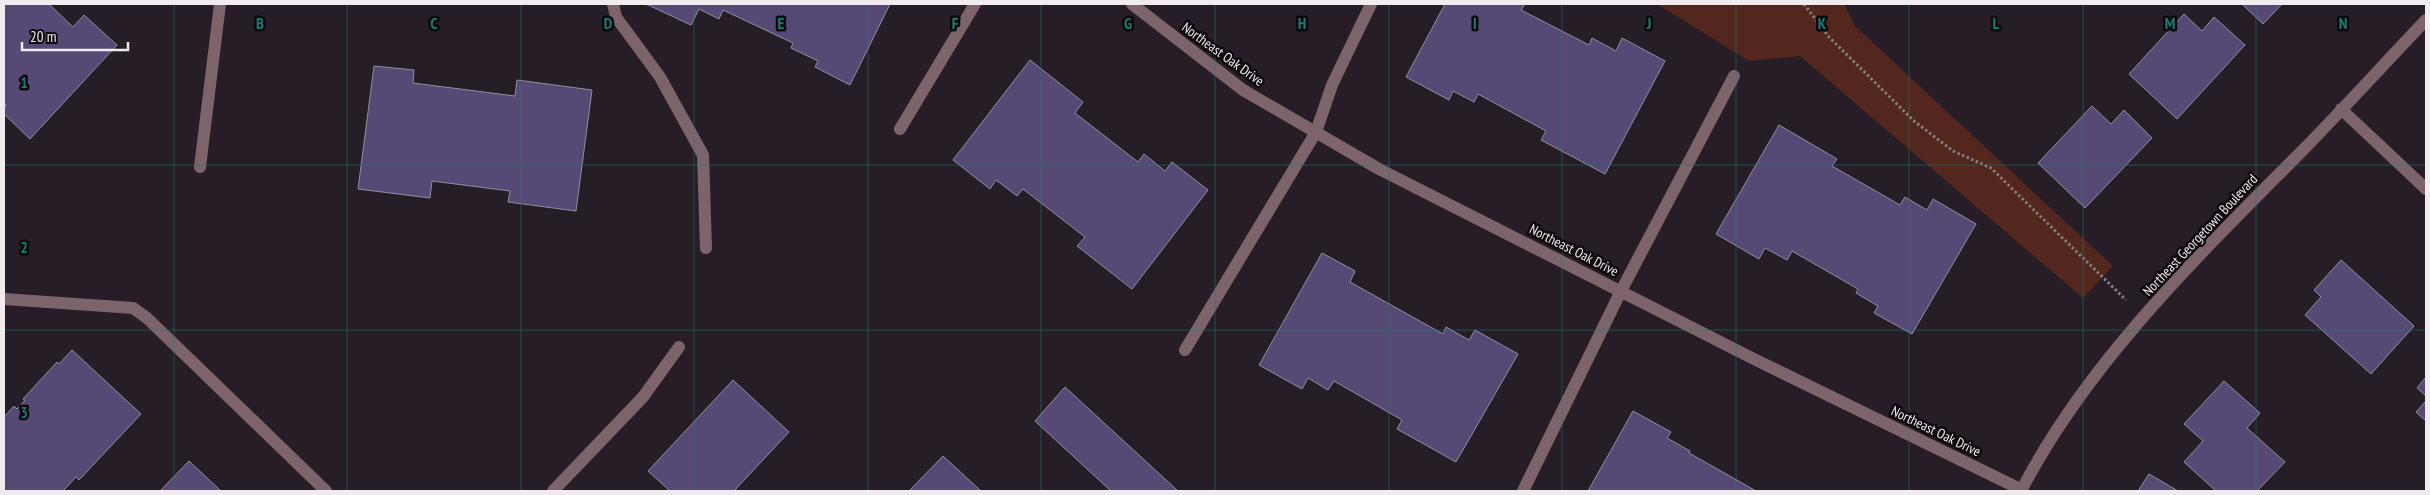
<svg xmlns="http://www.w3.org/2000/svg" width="2430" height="495" viewBox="0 0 2430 495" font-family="'PT Sans Narrow',sans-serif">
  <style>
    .green { fill: #53271e }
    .building { fill: #564975; stroke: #928f9d }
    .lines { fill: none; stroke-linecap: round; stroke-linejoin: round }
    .path { stroke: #847c83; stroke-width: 3; stroke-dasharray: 2.5 2.5; stroke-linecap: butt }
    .service { stroke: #7d646b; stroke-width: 12 }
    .minor { stroke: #7d646b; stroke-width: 12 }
    .grid { fill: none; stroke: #1a7c74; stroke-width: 1; stroke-opacity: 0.55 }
    .labels { text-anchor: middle; stroke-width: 5; stroke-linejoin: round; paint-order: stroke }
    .street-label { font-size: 14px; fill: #f1ebf0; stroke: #0d090d }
    .grid-label { font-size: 16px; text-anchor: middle; font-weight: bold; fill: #1a7c74; stroke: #0d090d; stroke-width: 5; stroke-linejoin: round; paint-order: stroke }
  </style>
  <rect width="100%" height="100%" fill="#271d26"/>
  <!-- green -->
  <path class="green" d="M1657 4H1844L1855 26 2113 266 2083 298 1800 56 1749 61Z"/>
  <!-- building -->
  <path class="building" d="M4 4H49L73 27 84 15 117 45 30 139 4 114V108L6 105 4 103Z
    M646 4H890L850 85 815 67 818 61 791 48 793 43 723 10 719 19 699 9 691 25Z
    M1445 4H1525L1521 10 1589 45 1592 38 1616 51 1622 38 1665 61 1605 174 1541 140 1546 131 1478 94 1474 102 1453 91 1449 100 1406 77Z
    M2242 4H2282L2263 24Z
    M2184 14 2202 31 2214 17 2245 45 2177 119 2129 74Z
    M1030 60 1083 102 1075 113 1138 162 1144 154 1165 171 1172 162 1208 190 1132 289 1077 246 1085 237 1023 189 1017 196 996 180 990 189 953 160Z
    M374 66 414 70 413 83 515 96 517 80 592 90 576 211 508 202 510 191 432 181 430 198 358 189Z
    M2092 106 2111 124 2124 110 2152 138 2085 208 2038 163Z
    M1779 125 1837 159 1832 166 1900 205 1905 197 1927 210 1933 199 1976 224 1912 334 1874 313 1878 306 1856 293 1858 289 1792 251 1787 260 1765 248 1759 259 1716 234Z
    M1322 253 1355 271 1350 282 1443 334 1446 327 1469 340 1475 330 1518 354 1456 462 1397 429 1402 420 1334 381 1328 390 1308 378 1302 389 1259 365Z
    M2341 260 2414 326 2371 374 2305 315 2321 297 2314 290Z
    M72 350 141 414 79 480 76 477 63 491H4V417L14 406 17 409 25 400 23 399 57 362 59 364Z
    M2426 377V396L2417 388Z
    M733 380 789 432 734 491H670L648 471Z
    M2224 381 2260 413 2247 428 2285 462 2257 491H2216L2184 462 2203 441 2184 424Z
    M1065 387 1178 491H1111L1035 421Z
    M2426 401V421L2416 412Z
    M1633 411 1671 432 1667 438 1690 451 1689 453 1756 491H1588Z
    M943 456 981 491H909Z
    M189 461 221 491H160Z
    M2149 474 2178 491H2138Z"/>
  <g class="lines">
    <!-- path -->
    <path class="path" d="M1804 4 1829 37 1914 121 1953 151 1991 168 2126 300"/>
    <!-- service -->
    <path class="service" d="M613 4 616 17 660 77 703 155 706 248
      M900 129 975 4
      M200 167 220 4
      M4 299 133 308 147 318 326 491
      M1185 350 1316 132 1332 85 1371 4
      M553 491 643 397 679 347
      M1523 491 1621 291 1734 76"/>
    <!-- minor -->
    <path class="minor" d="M1132 4 1243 90 1379 169 1756 360 2022 490
      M2341 109 2426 189
      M2021 491C2088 361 2202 252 2304 149 2345 107 2385 63 2426 20"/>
  </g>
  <!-- grid -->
  <path class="grid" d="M174 4V491M347 4V491M521 4V491M694 4V491M868 4V491M1041 4V491M1215 4V491M1389 4V491M1562 4V491M1736 4V491M1909 4V491M2083 4V491M2256 4V491M4 165H2426M4 330H2426"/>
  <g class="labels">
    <!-- street labels -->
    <g class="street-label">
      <text transform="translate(1223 54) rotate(36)" y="5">Northeast Oak Drive</text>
      <text transform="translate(2200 235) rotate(-47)" y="5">Northeast Georgetown Boulevard</text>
      <text transform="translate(1574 250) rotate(27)" y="5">Northeast Oak Drive</text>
      <text transform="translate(1936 431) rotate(26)" y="5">Northeast Oak Drive</text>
    </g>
  </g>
  <g class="grid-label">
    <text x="260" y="29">B</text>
    <text x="434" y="29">C</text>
    <text x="608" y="29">D</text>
    <text x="781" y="29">E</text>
    <text x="955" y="29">F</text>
    <text x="1128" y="29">G</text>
    <text x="1302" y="29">H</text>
    <text x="1475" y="29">I</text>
    <text x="1649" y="29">J</text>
    <text x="1822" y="29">K</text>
    <text x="1996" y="29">L</text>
    <text x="2170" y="29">M</text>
    <text x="2343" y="29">N</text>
    <text x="24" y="88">1</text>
    <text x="24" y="253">2</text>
    <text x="24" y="418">3</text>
  </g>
  <!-- border -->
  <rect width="2430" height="495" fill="none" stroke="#f1ebf0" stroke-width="10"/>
  <!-- scale -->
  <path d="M22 42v8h106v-8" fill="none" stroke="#f1ebf0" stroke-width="2.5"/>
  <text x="30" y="42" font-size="15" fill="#f1ebf0" stroke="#0d090d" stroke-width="4" paint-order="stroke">20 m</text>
</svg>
